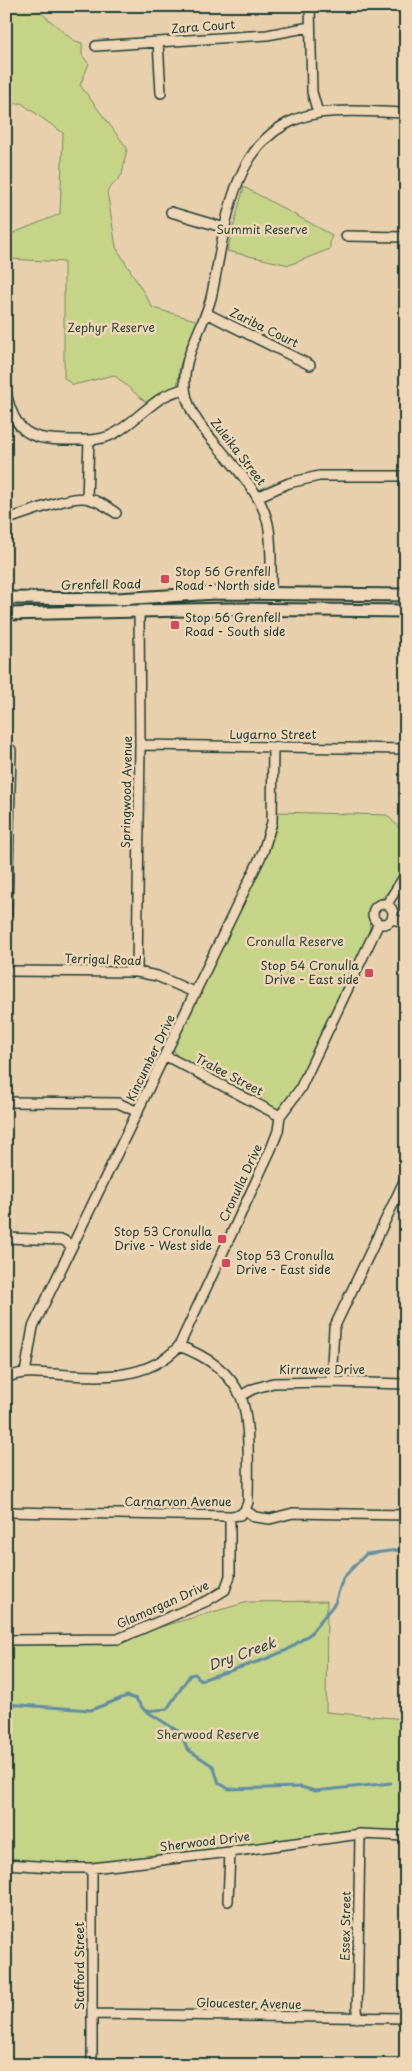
<svg xmlns="http://www.w3.org/2000/svg" width="412" height="2071" viewBox="0 0 412 2071" font-family="'Playpen Sans',sans-serif">
  <style>
    .green { fill: #c6d488; stroke: #72885e }
    .lines { fill: none; stroke-linecap: round; stroke-linejoin: round }
    .stream { stroke: #628ea2; stroke-width: 3 }
    .minor-casing { stroke: #1f3d34; stroke-width: 12 }
    .secondary-casing { stroke: #1f3d34; stroke-width: 15 }
    .minor { stroke: #eed6b6; stroke-width: 9 }
    .secondary { stroke: #eed6b6; stroke-width: 11 }
    .poi-dot { fill: #d1495b; stroke: #eed6b6; stroke-width: 2 }
    .labels { text-anchor: middle; stroke-width: 5; stroke-linejoin: round; paint-order: stroke }
    .street-label { font-size: 12px; fill: #1f3d34; stroke: #eed6b6 }
    .park-label { font-size: 12px; fill: #304c3c; stroke: #eed6b6 }
    .poi-label { font-size: 12px; fill: #1f3d34; stroke: #eed6b6; text-anchor: start }
    .water-label { font-size: 14px; font-style: italic; fill: #2a4a46; stroke: #eed6b6 }
  </style>
  <rect width="100%" height="100%" fill="#e9d0ad"/>
  <filter id="ink" filterUnits="userSpaceOnUse"><feTurbulence type="fractalNoise" baseFrequency=".02" numOctaves="2"/><feDisplacementMap in="SourceGraphic" scale="10" xChannelSelector="R" yChannelSelector="G"/><feConvolveMatrix kernelMatrix="1 2 1 2 8 2 1 2 1" color-interpolation-filters="sRGB"/></filter>
  <g filter="url(#ink)">
    <!-- green -->
    <path class="green" d="M6 6H33L73 40 82 43V55L89 64 80 85 127 148 122 175 107 191 116 247 153 308 199 321 180 365 177 388 149 405 114 375 73 385 64 378V262L9 259 11 234 60 214 63 133 21 103 6 105Z
      M244 187 332 235 330 242V249L289 265 227 251Z
      M278 812 387 815 406 835V866L387 893 369 910 370 928 366 941 294 1090 277 1110 260 1101 263 1092 257 1086 240 1090 177 1057 173 1048 270 847 277 825Z
      M327 1601 326 1712 405 1719 406 1836 360 1834 92 1868 6 1863V1640L118 1639 248 1602Z"/>
    <g class="lines">
      <!-- stream -->
      <path class="stream" d="M6 1704 91 1710 127 1696 136 1699 145 1711 167 1709 190 1675 195 1674 201 1680 263 1660 287 1650 310 1634 335 1603 343 1578 366 1554 406 1549
        M146 1711 181 1733 187 1749 213 1766 219 1783 229 1789 301 1787 315 1791 391 1783"/>
      <!-- minor casing -->
      <g class="minor-casing">
        <path id="minor" d="M310 6 312 92 318 113
          M158 42 161 93
          M96 46 267 35 310 27
          M6 179V220
          M171 212 225 228
          M346 236 406 237
          M206 313 310 365
          M6 392C15 435 31 440 72 440 88 440 103 441 117 432 133 422 147 407 163 397 170 393 178 391 185 388
          M257 497 289 483 319 476H406
          M87 498 89 440
          M14 517C31 512 73 494 89 499 99 501 108 507 116 513
          M271 593C271 572 272 550 269 529 264 497 240 473 220 449 207 434 193 419 187 399 177 361 202 333 211 298 227 228 228 128 319 113 347 109 377 112 406 113
          M140 745 406 749
          M6 750H11L6 948
          M373 914a10 10 0 1 1 20 0a10 10 0 1 1-20 0Z
          M387 904 406 874
          M392 918 406 924
          M6 971 137 972 157 976 196 993
          M137 972 140 745 139 612
          M166 1056 280 1116
          M6 1102 118 1103 138 1112
          M6 1238 63 1240 72 1246
          M179 1346C204 1355 228 1370 240 1395 251 1417 248 1476 248 1502L245 1510
          M25 1373 33 1327 263 852 272 822 273 748
          M6 1377C12 1376 19 1373 25 1373 35 1372 46 1374 56 1374 99 1377 147 1381 179 1346L271 1149 278 1131 280 1116 300 1089 379 923
          M331 1382 334 1328 406 1177
          M241 1396 253 1389 273 1383 331 1382 406 1384
          M6 1512 230 1516 240 1515 245 1510 255 1517 270 1519 293 1513 406 1515
          M6 1640 118 1639 207 1601 225 1590 230 1576V1516
          M406 1704V1792
          M6 1864 67 1868H92L230 1852 360 1834 406 1836
          M228 1901 230 1852
          M92 2014 406 2018
          M357 2018 360 1834
          M92 2065V1868"/>
      </g>
      <!-- secondary casing -->
      <g class="secondary-casing">
        <path id="secondary" d="M6 598 117 599 216 593 406 595
          M6 614 231 609 406 611"/>
      </g>
      <!-- minor -->
      <use href="#minor" class="minor"/>
      <!-- secondary -->
      <use href="#secondary" class="secondary"/>
    </g>
  </g>
  <!-- markers -->
  <g class="poi-dot">
    <rect x="160" y="574" width="10" height="10" rx="2.5"/>
    <rect x="170" y="620" width="10" height="10" rx="2.5"/>
    <rect x="364" y="968" width="10" height="10" rx="2.5"/>
    <rect x="217" y="1234" width="10" height="10" rx="2.5"/>
    <rect x="221" y="1258" width="10" height="10" rx="2.5"/>
  </g>
  <g class="labels">
    <!-- street labels -->
    <g class="street-label">
      <text transform="translate(203 27) rotate(-4)" y="4">Zara Court</text>
      <text transform="translate(264 328) rotate(26)" y="4">Zariba Court</text>
      <text transform="translate(238 452) rotate(52)" y="4">Zuleika Street</text>
      <text transform="translate(101 585) rotate(-1)" y="4">Grenfell Road</text>
      <text x="273" y="739">Lugarno Street</text>
      <text transform="translate(127 792) rotate(-89)" y="4">Springwood Avenue</text>
      <text transform="translate(103 960) rotate(2)" y="4">Terrigal Road</text>
      <text transform="translate(151 1058) rotate(-64)" y="4">Kincumber Drive</text>
      <text transform="translate(229 1075) rotate(28)" y="4">Tralee Street</text>
      <text transform="translate(241 1183) rotate(-65)" y="4">Cronulla Drive</text>
      <text x="322" y="1374">Kirrawee Drive</text>
      <text x="178" y="1506">Carnarvon Avenue</text>
      <text transform="translate(163 1605) rotate(-24)" y="4">Glamorgan Drive</text>
      <text transform="translate(205 1842) rotate(-7)" y="4">Sherwood Drive</text>
      <text transform="translate(346 1926) rotate(-89)" y="4">Essex Street</text>
      <text transform="translate(80 1966) rotate(-90)" y="4">Stafford Street</text>
      <text transform="translate(249 2004) rotate(1)" y="4">Gloucester Avenue</text>
    </g>
    <!-- park labels -->
    <g class="park-label">
      <text x="262" y="234">Summit Reserve</text>
      <text x="111" y="332">Zephyr Reserve</text>
      <text x="295" y="946">Cronulla Reserve</text>
      <text x="208" y="1739">Sherwood Reserve</text>
    </g>
    <!-- poi labels -->
    <g class="poi-label">
      <text x="175" y="576">Stop 56 Grenfell<tspan x="175" dy="14">Road - North side</tspan></text>
      <text x="185" y="622">Stop 56 Grenfell<tspan x="185" dy="14">Road - South side</tspan></text>
      <text x="359" y="970" text-anchor="end">Stop 54 Cronulla<tspan x="359" dy="14">Drive - East side</tspan></text>
      <text x="212" y="1236" text-anchor="end">Stop 53 Cronulla<tspan x="212" dy="14">Drive - West side</tspan></text>
      <text x="236" y="1260">Stop 53 Cronulla<tspan x="236" dy="14">Drive - East side</tspan></text>
    </g>
    <!-- water labels -->
    <g class="water-label">
      <text transform="translate(242 1654) rotate(-20)" y="5">Dry Creek</text>
    </g>
  </g>
  <!-- margin -->
  <rect width="412" height="2071" fill="none" stroke="#eed6b6" stroke-width="25"/>
  <rect x="12" y="12" width="387" height="2046" fill="none" stroke="#1f3d34" stroke-width="2" filter="url(#ink)"/>
</svg>
